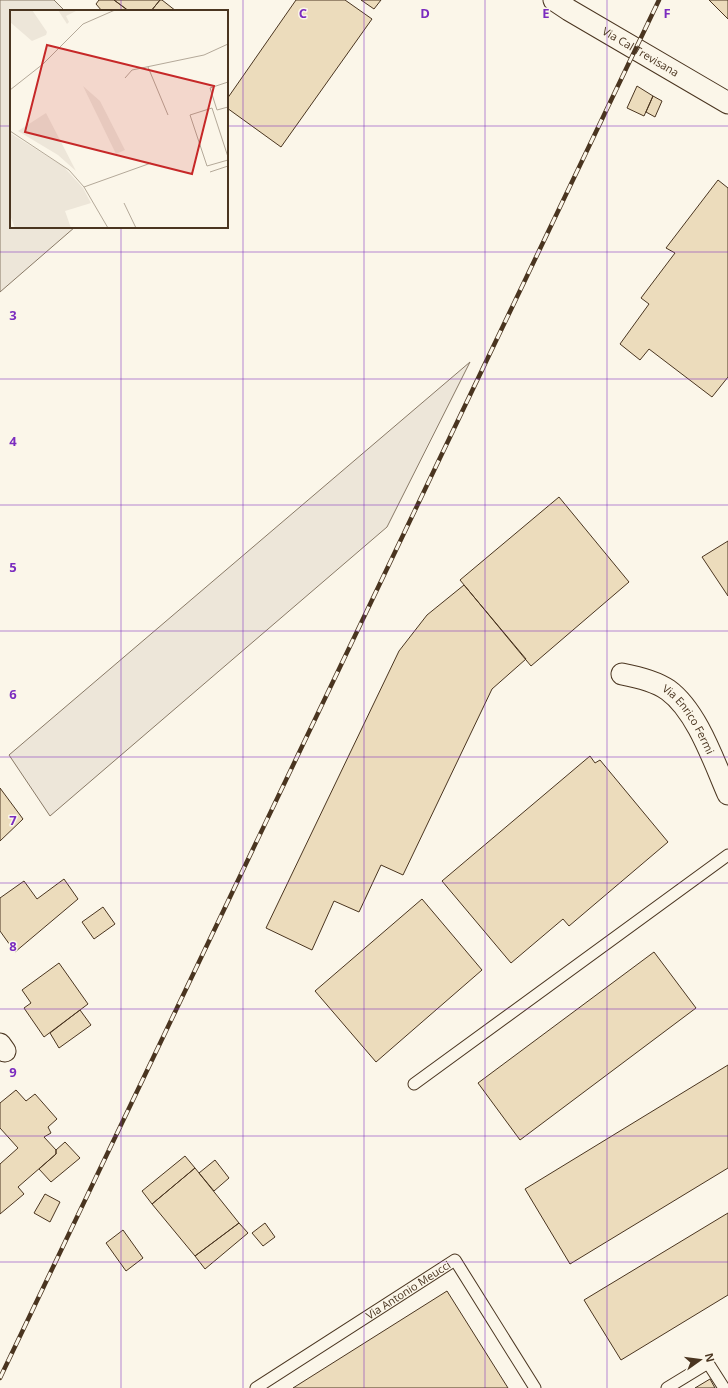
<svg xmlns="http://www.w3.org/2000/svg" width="728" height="1388" viewBox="0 0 728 1388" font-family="'Open Sans',sans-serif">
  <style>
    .green { fill: #ede6d9; stroke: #887966 }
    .building { fill: #ecdcbc; stroke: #4a3520 }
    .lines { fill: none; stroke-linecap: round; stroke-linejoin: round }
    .lane-casing { stroke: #4a3520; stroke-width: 13 }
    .street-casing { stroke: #4a3520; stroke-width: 23 }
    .lane { stroke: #fbf6e9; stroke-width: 11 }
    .street { stroke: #fbf6e9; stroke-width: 21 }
    .rail-casing { stroke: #4a3520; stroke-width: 4.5 }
    .rail { stroke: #fbf6e9; stroke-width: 3; stroke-dasharray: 9; stroke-linecap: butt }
    .grid { fill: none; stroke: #7b2cbf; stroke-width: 1; stroke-opacity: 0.55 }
    .labels { text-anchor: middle; stroke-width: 3; stroke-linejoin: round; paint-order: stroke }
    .street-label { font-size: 11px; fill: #4a3520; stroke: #fbf6e9 }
    .inset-road { fill: none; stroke: #b4a999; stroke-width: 1 }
    .view { fill: #c62828; fill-opacity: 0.15; stroke: #c62828; stroke-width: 2 }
    .inset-edge { fill: none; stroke: #4a3520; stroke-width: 2 }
    .grid-label { font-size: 13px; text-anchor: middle; font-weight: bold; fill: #7b2cbf; stroke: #fbf6e9; stroke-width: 3; stroke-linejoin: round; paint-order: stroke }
  </style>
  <rect width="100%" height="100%" fill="#fbf6e9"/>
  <!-- green -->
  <path class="green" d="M0 0H54L65 11H11V227H75L0 292Z
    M470 362 387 527 50 816 9 755Z"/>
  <!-- building -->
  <path class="building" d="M99 0H114L126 9 124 11H102L96 4Z
    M114 0H160L151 11H129Z
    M160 0H162L176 11H151Z
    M296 0H345L372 19 281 147 227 108V99Z
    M361 0H381L374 9Z
    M709 0H728V19Z
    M637 86 653 96 644 116 627 108Z
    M653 96 662 101 655 117 646 112Z
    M718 180 728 188V377L712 397 649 349 640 360 620 344 649 304 641 298 675 253 666 248Z
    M559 497 629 582 531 666 460 580Z
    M728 541V596L702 557Z
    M464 585 526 659 492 689 403 875 381 865 359 912 334 901 312 950 266 928 399 651 427 615Z
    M590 756 595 763 600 760 668 842 569 926 563 919 511 963 442 881Z
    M0 788 23 819 0 841Z
    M64 879 78 899 15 952 0 931V898L24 881 37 899Z
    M422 899 482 970 376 1062 315 991Z
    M103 907 115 924 94 939 82 922Z
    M654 952 696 1008 520 1140 478 1083Z
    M59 963 88 1004 44 1037 24 1008 31 1003 22 990Z
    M80 1010 91 1025 59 1048 50 1033Z
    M728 1065V1168L570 1264 525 1189Z
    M16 1090 26 1101 35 1094 57 1119 48 1127 51 1133 44 1137 56 1150V1154L18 1187 24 1194 0 1214V1164L18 1148 0 1128V1103Z
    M65 1142 80 1158 51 1182 39 1169 56 1154V1150Z
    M185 1156 195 1168 152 1204 142 1191Z
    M215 1160 229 1178 214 1191 199 1173Z
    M195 1168 239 1223 195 1256 152 1204Z
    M45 1194 60 1202 50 1222 34 1213Z
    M728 1213V1295L621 1360 584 1300Z
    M239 1223 248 1233 205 1269 195 1256Z
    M265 1223 275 1237 263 1246 252 1233Z
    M123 1230 143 1258 126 1271 106 1243Z
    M447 1291 508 1388H293Z
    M710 1379 715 1388H695Z"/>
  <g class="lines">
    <!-- lane casing -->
    <g class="lane-casing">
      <g id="lane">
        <path d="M414 1084 728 855"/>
        <path id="s1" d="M256 1388 455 1260 535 1388"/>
        <path d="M667 1388 708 1363 724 1388"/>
      </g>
    </g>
    <!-- street casing -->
    <g class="street-casing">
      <g id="street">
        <path id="s2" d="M554 0 569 10 728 103"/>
        <path id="s3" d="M622 674C638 677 655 681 668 690 697 711 714 762 728 794"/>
        <path d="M0 1044 5 1051"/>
      </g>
    </g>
    <!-- lane -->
    <use href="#lane" class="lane"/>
    <!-- street -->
    <use href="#street" class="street"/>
    <!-- rail casing -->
    <g class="rail-casing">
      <path id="rail" d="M0 1378 659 0"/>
    </g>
    <!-- rail -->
    <use href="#rail" class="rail"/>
  </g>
  <!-- grid -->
  <path class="grid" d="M121 0V11M243 0V1388M364 0V1388M485 0V1388M607 0V1388M0 126H11M227 126H728M121 227V1388M0 252H728M0 379H728M0 505H728M0 631H728M0 757H728M0 883H728M0 1009H728M0 1136H728M0 1262H728"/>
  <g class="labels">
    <!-- street labels -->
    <g class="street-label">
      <text dy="4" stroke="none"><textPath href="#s2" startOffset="101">Via Cal Trevisana</textPath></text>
      <text dy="4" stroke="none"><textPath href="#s3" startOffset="85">Via Enrico Fermi</textPath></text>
      <text dy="4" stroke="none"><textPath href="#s1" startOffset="181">Via Antonio Meucci</textPath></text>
    </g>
  </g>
  <!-- overview -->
  <g transform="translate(10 10)">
    <rect width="218" height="218" fill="#fbf6e9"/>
    <path d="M0 0H22L37 22 36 25 22 31 0 12ZM48 0H68L56 6 59 12 57 14ZM73 76 90 91 115 140 106 144ZM36 103 66 161 48 145 8 121ZM0 123 53 156 73 178 81 193 55 201 61 218H5L0 205Z" fill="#ede6d9"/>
    <path class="inset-road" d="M138 57 158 105M115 68 122 60 194 45 218 34M218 72 200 78 207 100 218 97M0 80 33 54 73 14 105 0M0 121 59 160 74 177 98 218M218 147 202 98 180 105 197 156 218 150M200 162 218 156M74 177 141 153M114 193 126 218"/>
    <path class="view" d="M37 35 204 76 182 164 15 122Z"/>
    <rect width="218" height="218" class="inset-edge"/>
  </g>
  <g class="grid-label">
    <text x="303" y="18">C</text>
    <text x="425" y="18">D</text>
    <text x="546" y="18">E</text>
    <text x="667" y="18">F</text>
    <text x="13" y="320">3</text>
    <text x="13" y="446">4</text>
    <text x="13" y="572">5</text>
    <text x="13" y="699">6</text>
    <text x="13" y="825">7</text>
    <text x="13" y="951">8</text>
    <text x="13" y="1077">9</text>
  </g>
  <!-- north arrow -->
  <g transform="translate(700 1360) rotate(76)" stroke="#fbf6e9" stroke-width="3" paint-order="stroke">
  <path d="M0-3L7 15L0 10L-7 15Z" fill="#4a3520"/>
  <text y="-6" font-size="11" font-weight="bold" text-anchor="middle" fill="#4a3520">N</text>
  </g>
</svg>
